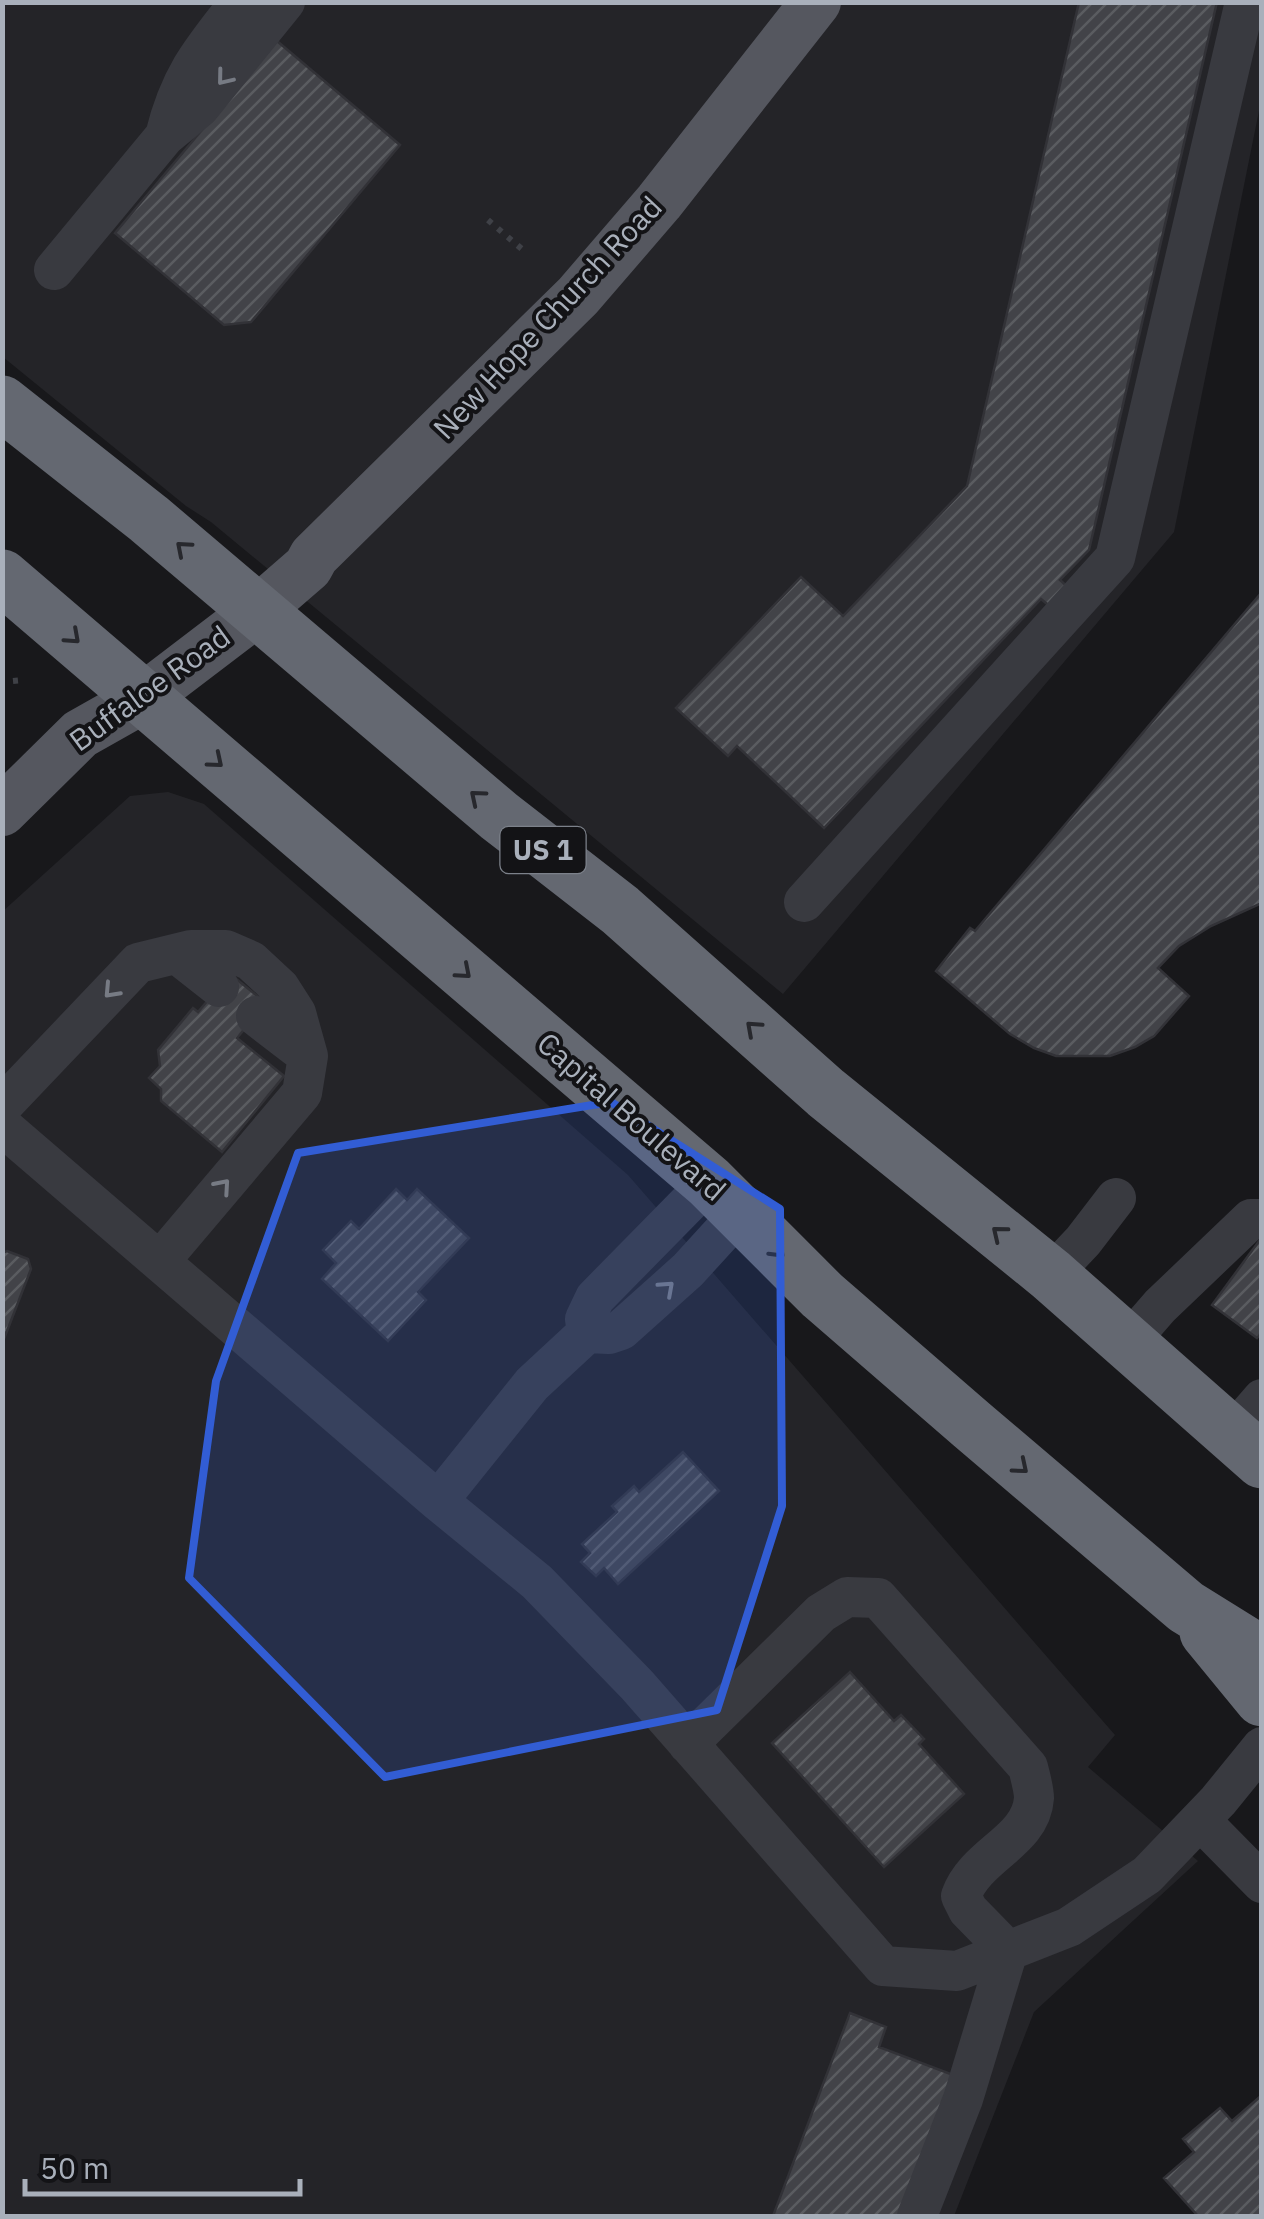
<svg xmlns="http://www.w3.org/2000/svg" width="1264" height="2219" viewBox="0 0 1264 2219" font-family="'IBM Plex Sans',sans-serif">
  <style>
    .built { fill: #242428 }
    .building { fill: url(#building-hatch); stroke: #323237; stroke-width: 2.5 }
    .lines { fill: none; stroke-linecap: round; stroke-linejoin: round }
    .path { stroke: #3f4147; stroke-width: 6; stroke-dasharray: 5 8; stroke-linecap: butt }
    .minor { stroke: #393a40; stroke-width: 40 }
    .major { stroke: #55575f; stroke-width: 50 }
    .highway { stroke: #646871; stroke-width: 55 }
    .oneway { stroke: #777b84 }
    .oneway2 { stroke: #27282d }
    .marked { fill: #325dd4; fill-opacity: 0.2; stroke: #325dd4; stroke-width: 8; stroke-linejoin: round }
    .labels { text-anchor: middle; stroke-width: 8; stroke-linejoin: round; paint-order: stroke }
    .shield { fill: #131316; stroke: #7c818a; stroke-width: 2.5 }
    .shield-label { font-size: 28px; font-weight: bold; fill: #a9b0bb }
    .street-label { font-size: 30px; fill: #a9b0bb; stroke: #131316 }
  </style>
  <defs>
    <pattern id="building-hatch" width="6" height="6" patternUnits="userSpaceOnUse" patternTransform="scale(2.5)"><rect width="6" height="6" fill="#424348"/><path d="M-1 1l2-2M0 6l6-6M5 7l2-2" fill="none" stroke="#5a5c60"/></pattern>
  </defs>
  <rect width="100%" height="100%" fill="#18181b"/>
  <!-- built -->
  <path class="built" d="M2 3H1261V101L1174 532 783 994 211 522 186 506 3 357Z
    M168 792 204 804 628 1175 1115 1735 1088 1767 1198 1861 1034 2012 954 2216H3L2 912 130 796Z"/>
  <!-- building -->
  <path class="building" d="M1079 2H1217L1089 550 1060 580 1070 589 1052 608 1041 599 824 828 737 746 728 756 676 708 801 577 843 616 967 486Z
    M277 41 400 145 251 322 224 325 115 233Z
    M1262 592V903L1211 926 1179 946 1158 968 1189 996 1154 1036 1135 1047 1110 1056H1056L1034 1048 1010 1034 936 971 970 928 975 931Z
    M230 974 266 1003 237 1038 284 1076 222 1152 161 1101V1089L149 1078 160 1066 158 1050 193 1008 198 1012Z
    M396 1189 407 1200 417 1189 469 1238 418 1292 426 1300 388 1341 322 1279 336 1263 323 1250 351 1221 359 1229Z
    M1262 1237V1332L1257 1338 1212 1305Z
    M7 1251 28 1259 31 1269 2 1344V1253Z
    M683 1452 719 1491 618 1584 604 1568 596 1576 581 1562 590 1553 582 1544 617 1512 612 1506 634 1486 639 1492Z
    M850 1672 894 1721 901 1715 924 1739 919 1744 964 1794 884 1867 772 1743Z
    M850 2013 886 2027 879 2047 956 2076 902 2216H773Z
    M1262 2095V2216H1198L1164 2178 1194 2152 1183 2139 1220 2108 1232 2121Z"/>
  <g class="lines">
    <!-- path -->
    <path class="path" d="M488 220 523 250
      M13 681 23 680"/>
    <!-- minor -->
    <path class="minor" d="M165 136C180 75 202 50 240 2
      M54 270 165 136 200 107 285 2
      M804 902 1115 558 1245 2
      M177 954 219 987
      M256 1016 308 1056
      M2 1106 138 963 191 950H226L251 961 280 988 296 1013 308 1056 302 1093 160 1261
      M2 1126 438 1501 537 1582 637 1685 883 1966 957 1971 1069 1927 1147 1875 1218 1801 1262 1747
      M1051 1275 1083 1241 1116 1198
      M587 1333 585 1319 595 1298 709 1182
      M1127 1344 1160 1306 1251 1219H1262
      M1230 1436 1262 1399
      M438 1501 532 1384 587 1333 609 1334 621 1330 688 1270 740 1213
      M688 1744 821 1613 847 1597 878 1598 1028 1767C1030 1776 1034 1789 1034 1798 1031 1842 976 1854 961 1896L968 1910 1008 1951 963 2099 917 2216
      M1200 1820 1262 1883"/>
    <!-- major -->
    <path class="major" d="M2 811 80 734 142 699 256 612 308 567 314 556 578 296 659 202 816 2"/>
    <!-- highway -->
    <path class="highway" d="M2 403 149 519 499 816 620 910 826 1093 1051 1275 1262 1461
      M2 577 709 1182 822 1295 972 1425 1186 1607 1262 1654
      M1207 1632 1262 1699"/>
  </g>
  <!-- one-way arrows -->
  <defs><path id="oneway-chevron" d="M-2-3.5L2.5 0L-2 3.5" fill="none" stroke-width="1.6" stroke-linecap="round" stroke-linejoin="round" transform="scale(2.5)"/></defs>
  <g class="oneway">
    <use href="#oneway-chevron" transform="translate(224 78) rotate(129)"/>
    <use href="#oneway-chevron" transform="translate(111 991) rotate(133)"/>
    <use href="#oneway-chevron" transform="translate(223 1186) rotate(-49)"/>
    <use href="#oneway-chevron" transform="translate(667 1288) rotate(-42)"/>
  </g>
  <g class="oneway2">
    <use href="#oneway-chevron" transform="translate(183 548) rotate(-139)"/>
    <use href="#oneway-chevron" transform="translate(73 637) rotate(42)"/>
    <use href="#oneway-chevron" transform="translate(216 761) rotate(40)"/>
    <use href="#oneway-chevron" transform="translate(477 797) rotate(-140)"/>
    <use href="#oneway-chevron" transform="translate(464 972) rotate(41)"/>
    <use href="#oneway-chevron" transform="translate(753 1028) rotate(-138)"/>
    <use href="#oneway-chevron" transform="translate(999 1233) rotate(-141)"/>
    <use href="#oneway-chevron" transform="translate(778 1251) rotate(45)"/>
    <use href="#oneway-chevron" transform="translate(1021 1467) rotate(40)"/>
  </g>
  <!-- marked area -->
  <path class="marked" d="M611 1102 780 1209 782 1506 717 1710 385 1777 189 1578 216 1381 298 1153Z"/>
  <g class="labels">
    <!-- shield labels -->
    <rect class="shield" x="500.5" y="827" width="85" height="46" rx="8"/>
    <g class="shield-label">
      <text x="543" y="860">US 1</text>
    </g>
    <!-- street labels -->
    <g class="street-label">
      <text transform="translate(548 318) rotate(-47)" y="10">New Hope Church Road</text>
      <text transform="translate(150 689) rotate(-36)" y="10">Buffaloe Road</text>
      <text transform="translate(631 1117) rotate(41)" y="10">Capital Boulevard</text>
    </g>
  </g>
  <!-- border -->
  <rect width="1264" height="2219" fill="none" stroke="#a9b0bb" stroke-width="10"/>
  <!-- scale -->
  <path d="M25 2179v15h275v-15" fill="none" stroke="#a9b0bb" stroke-width="5"/>
  <text x="40" y="2179" font-size="30" fill="#a9b0bb" stroke="#131316" stroke-width="8" paint-order="stroke">50 m</text>
</svg>
